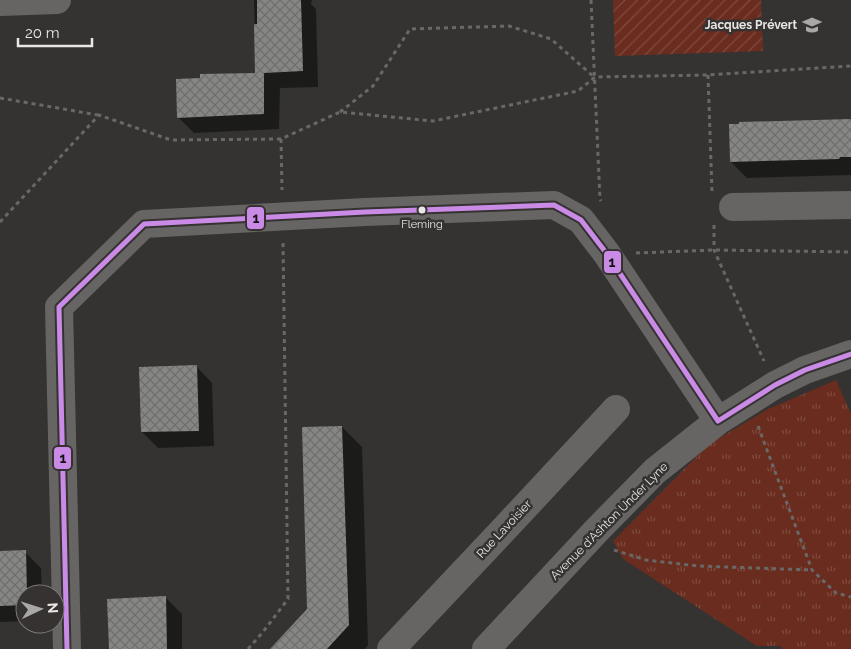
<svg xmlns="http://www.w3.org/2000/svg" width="851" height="649" viewBox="0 0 851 649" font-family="Raleway,sans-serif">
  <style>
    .park { fill: url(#park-tufts) }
    .garden { fill: url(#garden-furrows) }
    .shadow { fill: #0007 }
    .building { fill: url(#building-cross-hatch) }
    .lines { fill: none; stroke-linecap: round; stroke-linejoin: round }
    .path { stroke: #696867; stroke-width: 3; stroke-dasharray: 4 4; stroke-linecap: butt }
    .minor { stroke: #666564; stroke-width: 28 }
    .bus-1-casing { stroke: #353231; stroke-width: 9 }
    .bus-1 { stroke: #ca8be6; stroke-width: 5 }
    .bus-dot { fill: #e9e7e6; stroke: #353231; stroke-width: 2 }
    .labels { text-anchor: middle; stroke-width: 5; stroke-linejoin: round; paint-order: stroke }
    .bus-label { font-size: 11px; fill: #e9e7e6; stroke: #353231 }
    .poi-label { font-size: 12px; font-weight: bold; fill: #e9e7e6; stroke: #353231; text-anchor: end }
    .street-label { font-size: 12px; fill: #e9e7e6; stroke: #353231 }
    .line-badge { stroke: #353231; stroke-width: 2 }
    .pale-badge-label { font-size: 14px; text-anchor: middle; font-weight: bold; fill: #111 }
  </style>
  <defs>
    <pattern id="park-tufts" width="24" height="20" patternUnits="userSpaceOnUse" patternTransform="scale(1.25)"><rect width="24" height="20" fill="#6a2c1e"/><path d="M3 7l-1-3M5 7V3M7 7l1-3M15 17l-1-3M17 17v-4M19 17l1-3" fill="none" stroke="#7f4b3f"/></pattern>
    <pattern id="garden-furrows" width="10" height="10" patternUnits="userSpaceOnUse" patternTransform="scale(1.25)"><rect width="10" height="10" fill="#6a2c1e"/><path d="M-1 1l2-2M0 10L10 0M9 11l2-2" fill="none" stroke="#7f4b3f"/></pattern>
    <pattern id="building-cross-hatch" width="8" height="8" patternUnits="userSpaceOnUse" patternTransform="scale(1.25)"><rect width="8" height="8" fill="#868685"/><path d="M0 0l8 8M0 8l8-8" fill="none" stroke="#706f6f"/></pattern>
  </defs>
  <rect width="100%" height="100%" fill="#343332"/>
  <!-- park -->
  <path class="park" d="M836 380 851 414V649H782L781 646H757L623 559 613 541 708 445 766 410Z"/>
  <!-- garden -->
  <path class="garden" d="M613 0H761L763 51 615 56Z"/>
  <!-- shadow -->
  <path class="shadow" d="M254 0H312L311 4 316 9 318 87 280 88 279 129 194 133 178 117 256 74Z
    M851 120V175L747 178 731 162Z
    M197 367 212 383 214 446 158 448 142 432Z
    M342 427 362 447 368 645 365 649H272L308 610Z
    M0 552H25L41 568 42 594H25V621L0 622Z
    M166 598 182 614V649H110Z"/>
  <!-- building -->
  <path class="building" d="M257 0H301L303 71 264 73V114L177 118 176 79 200 78V74L255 73 254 24H257Z
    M851 119V157H840L839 159 730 162 729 124H739V122Z
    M197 365 199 431 141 432 139 367Z
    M342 426 349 625 327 649H270L307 609 302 427Z
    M26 550 27 594H25V605L0 606V551Z
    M166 596 167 649H109L107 599Z"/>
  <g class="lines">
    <!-- path -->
    <path class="path" d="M591 0 600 199 601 201
      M708 75 712 192
      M0 98 98 115
      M340 112 373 86 410 29 509 26 551 39 594 77
      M281 139 282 190
      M0 222 99 115 171 140 281 139 340 112 433 121 578 91 595 77 708 75 851 66
      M714 225V250L764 361
      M636 253 714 250 851 252
      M758 426 812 570 836 593 851 597
      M614 550 646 560 698 566 812 570
      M248 649 263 632 288 599 283 242"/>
    <!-- minor -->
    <path class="minor" d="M0 2 57 0
      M733 207 851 205
      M67 649 59 307 144 224 365 212 554 205 581 220 607 254 718 421
      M391 649 507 526 616 409
      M486 649 597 530 655 471 718 421 775 385 805 370 851 354"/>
    <!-- bus-1 casing -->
    <g class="bus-1-casing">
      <path id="bus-1" d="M718 421 775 385 805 370 851 354
        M67 649 59 307 144 224 365 212 554 205 581 220 607 254 718 421"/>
    </g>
    <!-- bus-1 -->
    <use href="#bus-1" class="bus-1"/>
  </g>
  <!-- icons -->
  <defs>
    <g id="school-bare" transform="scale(1.5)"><path d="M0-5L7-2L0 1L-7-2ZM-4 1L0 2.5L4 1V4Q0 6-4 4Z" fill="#aaa8a7" stroke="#353231" stroke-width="2.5" paint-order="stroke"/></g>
  </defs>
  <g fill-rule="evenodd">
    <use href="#school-bare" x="812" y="25"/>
  </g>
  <!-- markers -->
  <circle class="bus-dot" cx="422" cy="210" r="4.5"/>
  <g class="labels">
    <!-- bus labels -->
    <g class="bus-label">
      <text x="422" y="228">Fleming</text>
    </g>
    <!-- poi labels -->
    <g class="poi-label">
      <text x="797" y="29">Jacques Prévert</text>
    </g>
    <!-- street labels -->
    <g class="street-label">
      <text transform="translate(609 521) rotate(-45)" y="4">Avenue d'Ashton Under Lyne</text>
      <text transform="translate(504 529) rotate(-47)" y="4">Rue Lavoisier</text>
    </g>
  </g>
  <g class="line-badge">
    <rect x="246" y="206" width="19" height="24" rx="5" fill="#ca8be6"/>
    <rect x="603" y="250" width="19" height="24" rx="5" fill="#ca8be6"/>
    <rect x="53" y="446" width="19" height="24" rx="5" fill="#ca8be6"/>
  </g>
  <g class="pale-badge-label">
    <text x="256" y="223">1</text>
    <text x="612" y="267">1</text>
    <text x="63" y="463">1</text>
  </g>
  <!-- north arrow -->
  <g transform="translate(40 609) rotate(86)"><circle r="24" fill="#353231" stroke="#7d7a79"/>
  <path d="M0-4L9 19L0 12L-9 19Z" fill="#aaa8a7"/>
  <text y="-8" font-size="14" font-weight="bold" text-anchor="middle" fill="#e9e7e6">N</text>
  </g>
  <!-- scale -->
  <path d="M18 38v8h74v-8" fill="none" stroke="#e9e7e6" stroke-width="2.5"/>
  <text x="25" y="38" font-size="15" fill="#e9e7e6" stroke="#353231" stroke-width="4" paint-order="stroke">20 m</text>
</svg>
